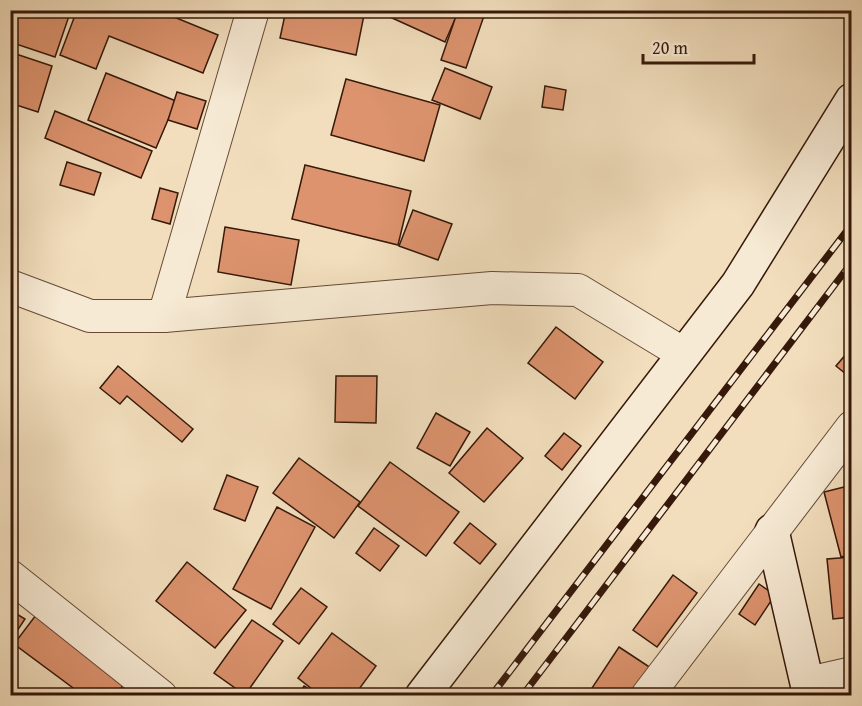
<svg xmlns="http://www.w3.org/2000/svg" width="862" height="706" font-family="'Gentium Book Plus',serif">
<rect width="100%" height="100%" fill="#f2debd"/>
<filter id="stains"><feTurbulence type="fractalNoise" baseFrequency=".00333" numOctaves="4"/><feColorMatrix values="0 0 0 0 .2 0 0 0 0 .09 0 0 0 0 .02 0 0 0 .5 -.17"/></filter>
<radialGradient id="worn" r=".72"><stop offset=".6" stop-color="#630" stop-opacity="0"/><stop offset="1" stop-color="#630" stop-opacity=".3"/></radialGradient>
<g fill="#dc936e" stroke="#36190a" stroke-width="1.5">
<path d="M 10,10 L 71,10 L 55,57 L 10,42 Z"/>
<path d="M 77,10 L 157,10 L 218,35 L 203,73 L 109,36 L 96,69 L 60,55 Z"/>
<path d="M 286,10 L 365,10 L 356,55 L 280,38 Z"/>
<path d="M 393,10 L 459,10 L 445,42 L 390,17 Z"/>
<path d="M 458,10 L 486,10 L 466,68 L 441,60 Z"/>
<path d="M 834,10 L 852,10 L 852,17 Z"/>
<path d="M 10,52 L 52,66 L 38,112 L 10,103 Z"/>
<path d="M 445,68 L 492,87 L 480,119 L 432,100 Z"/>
<path d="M 106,73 L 176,101 L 156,148 L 88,120 Z"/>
<path d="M 346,79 L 440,105 L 424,161 L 331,135 Z"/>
<path d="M 545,86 L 566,90 L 563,110 L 542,107 Z"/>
<path d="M 177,92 L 206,101 L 197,129 L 168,120 Z"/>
<path d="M 55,111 L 152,151 L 141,178 L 45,138 Z"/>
<path d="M 67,162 L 101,173 L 94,195 L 60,185 Z"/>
<path d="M 305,165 L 411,191 L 398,245 L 292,219 Z"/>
<path d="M 160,188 L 178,193 L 170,224 L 152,219 Z"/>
<path d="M 413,210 L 452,224 L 438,260 L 399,246 Z"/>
<path d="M 225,227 L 299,240 L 291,285 L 218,272 Z"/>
<path d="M 556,327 L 603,362 L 575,399 L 528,363 Z"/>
<path d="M 852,347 L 852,379 L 836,366 Z"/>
<path d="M 118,366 L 193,429 L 182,442 L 127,396 L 120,404 L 100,388 Z"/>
<path d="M 336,376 L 377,376 L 376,423 L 335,422 Z"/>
<path d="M 436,413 L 470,432 L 450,466 L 417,448 Z"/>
<path d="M 487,428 L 523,458 L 484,502 L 449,473 Z"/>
<path d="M 564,433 L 581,446 L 562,470 L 545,456 Z"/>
<path d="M 299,458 L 360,502 L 334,538 L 273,493 Z"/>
<path d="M 390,462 L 459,512 L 426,556 L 358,506 Z"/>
<path d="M 227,475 L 258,487 L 245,521 L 214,509 Z"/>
<path d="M 852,485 L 852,554 L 841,557 L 824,492 Z"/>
<path d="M 277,507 L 315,527 L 271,609 L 233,589 Z"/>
<path d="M 470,523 L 496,544 L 480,564 L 454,543 Z"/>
<path d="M 374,528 L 399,546 L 380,571 L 356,553 Z"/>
<path d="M 852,557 L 852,617 L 833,619 L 827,559 Z"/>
<path d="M 187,562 L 246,610 L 215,648 L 156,601 Z"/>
<path d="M 673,575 L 697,593 L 657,647 L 633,630 Z"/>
<path d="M 759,584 L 775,595 L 755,625 L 739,614 Z"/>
<path d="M 301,588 L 327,607 L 299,644 L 273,624 Z"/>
<path d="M 10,610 L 25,619 L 15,634 L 10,631 Z"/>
<path d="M 36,615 L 125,682 L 116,696 L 84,696 L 14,644 Z"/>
<path d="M 252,620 L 283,641 L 245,695 L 214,673 Z"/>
<path d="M 332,633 L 376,666 L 354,696 L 321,696 L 298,678 Z"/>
<path d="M 619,647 L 654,670 L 637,696 L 603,696 L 592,688 Z"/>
<path d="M 304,686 L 320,696 L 298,696 Z"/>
</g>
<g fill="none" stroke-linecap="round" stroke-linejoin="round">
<defs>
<g id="street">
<path d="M 10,286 L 90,316 L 164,316 L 492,288 L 578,290 L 684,354"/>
<path d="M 164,316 L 253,10"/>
<path d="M 10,576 L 161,696"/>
<path d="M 808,683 L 852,673"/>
<path d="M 647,696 L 852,427"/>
</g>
<g id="secondary">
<path d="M 772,531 L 810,696"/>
<path d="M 422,696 L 738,284 L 852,100"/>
</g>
</defs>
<use href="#street" stroke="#654a37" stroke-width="34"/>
<use href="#secondary" stroke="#36190a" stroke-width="36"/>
<use href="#street" stroke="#f7ead4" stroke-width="32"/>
<use href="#secondary" stroke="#f7ead4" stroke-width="33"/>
<defs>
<g id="rail">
<path d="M 491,696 L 852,224"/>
<path d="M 522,696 L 852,262"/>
</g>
</defs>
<use href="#rail" stroke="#36190a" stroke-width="7"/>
<use href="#rail" stroke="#f7ead4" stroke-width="4.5" stroke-dasharray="14" stroke-linecap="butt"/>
</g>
<rect width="862" height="706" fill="none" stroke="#f2debd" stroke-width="36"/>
<rect x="12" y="12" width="838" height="682" fill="none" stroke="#36190a" stroke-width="3"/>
<rect x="18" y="18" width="826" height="670" fill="none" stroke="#36190a" stroke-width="1.5"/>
<path d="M643 54v9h111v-9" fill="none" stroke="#36190a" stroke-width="3"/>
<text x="652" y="54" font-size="18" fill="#36190a" stroke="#f7ead4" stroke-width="4.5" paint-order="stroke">20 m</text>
<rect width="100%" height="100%" filter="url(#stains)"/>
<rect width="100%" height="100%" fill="url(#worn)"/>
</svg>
